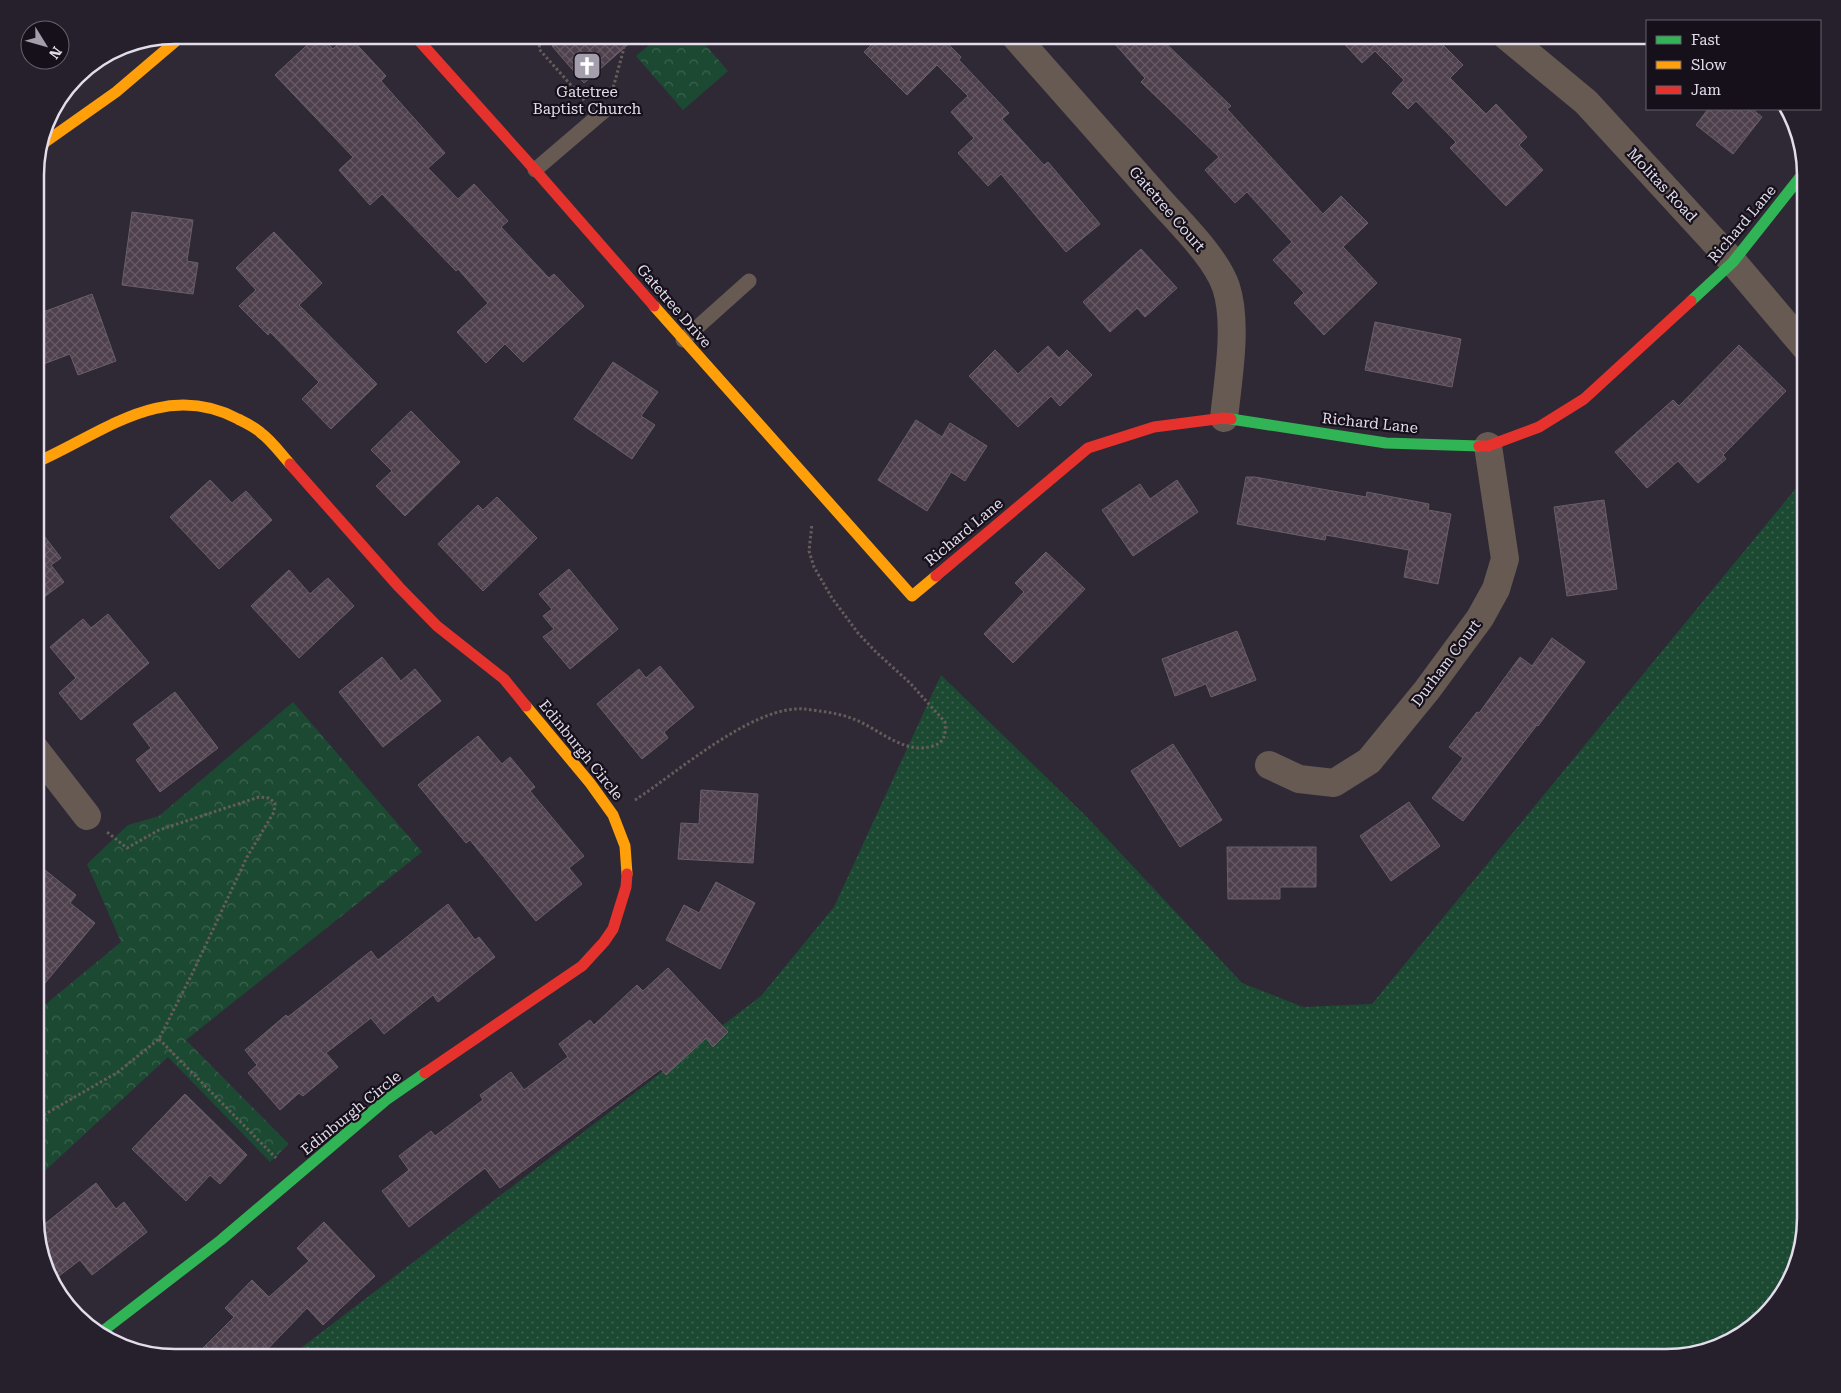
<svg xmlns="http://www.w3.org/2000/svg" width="1841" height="1393" font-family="'Roboto Serif',serif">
<defs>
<pattern id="grass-dots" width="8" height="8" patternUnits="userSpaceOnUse" patternTransform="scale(1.25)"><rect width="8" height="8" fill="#1c4932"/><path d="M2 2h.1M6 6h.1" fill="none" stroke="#3d6350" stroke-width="1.8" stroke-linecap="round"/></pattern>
<pattern id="park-crowns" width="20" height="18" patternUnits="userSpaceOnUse" patternTransform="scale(1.25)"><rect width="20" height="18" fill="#1c4932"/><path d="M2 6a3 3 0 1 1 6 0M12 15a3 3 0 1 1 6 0" fill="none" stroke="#3d6350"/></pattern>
<pattern id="building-cross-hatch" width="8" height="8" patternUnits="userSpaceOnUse" patternTransform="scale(1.25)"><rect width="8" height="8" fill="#4e404c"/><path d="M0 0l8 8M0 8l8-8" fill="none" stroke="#675b66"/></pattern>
</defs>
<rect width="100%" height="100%" fill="#2f2936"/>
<path fill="url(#grass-dots)" d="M 1806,476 L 1806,1219 L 1799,1264 L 1777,1304 L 1728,1344 L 1667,1358 L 288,1358 L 761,996 L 834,907 L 941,675 L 1085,815 L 1242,983 L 1303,1007 L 1372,1004 Z"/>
<g fill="url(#park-crowns)">
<path d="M 661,35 L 697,35 L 728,71 L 683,110 L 636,56 Z"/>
<path d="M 293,702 L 422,852 L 186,1040 L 289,1144 L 270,1162 L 168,1057 L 35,1180 L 35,1013 L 121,942 L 87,864 L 128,825 L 159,816 Z"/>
</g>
<g fill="url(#building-cross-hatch)" stroke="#685f68">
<path d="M 318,35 L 320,35 L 333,49 L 348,35 L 386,76 L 381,81 L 445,153 L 428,168 L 458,199 L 474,184 L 508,221 L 501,227 L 549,278 L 554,274 L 584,306 L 523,362 L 505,344 L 486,363 L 457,332 L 488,303 L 458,269 L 456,271 L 382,194 L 370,205 L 339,170 L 353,157 L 275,75 Z"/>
<path d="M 564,35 L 639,35 L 584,83 L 552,46 Z"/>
<path d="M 881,35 L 939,35 L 961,57 L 959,60 L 1009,113 L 1002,119 L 1044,165 L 1048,162 L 1100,224 L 1066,252 L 1001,174 L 988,186 L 958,153 L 974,138 L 951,112 L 968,96 L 937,65 L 907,95 L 864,52 Z"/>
<path d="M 1107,35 L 1157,35 L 1231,106 L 1227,109 L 1323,214 L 1341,196 L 1368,223 L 1343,247 L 1377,283 L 1324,335 L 1294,303 L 1304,293 L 1273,260 L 1292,242 L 1247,192 L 1235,203 L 1205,170 L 1219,157 L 1141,82 L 1145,78 Z"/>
<path d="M 1336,35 L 1433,35 L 1463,65 L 1450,78 L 1486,114 L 1496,104 L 1527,137 L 1519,145 L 1543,170 L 1506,206 L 1450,148 L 1456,142 L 1416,101 L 1408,109 L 1392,93 L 1404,80 L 1375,51 L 1362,63 Z"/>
<path d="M 1708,109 L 1752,109 L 1762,117 L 1733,154 L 1696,125 Z"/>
<path d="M 132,212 L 193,220 L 187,261 L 198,263 L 193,294 L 122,285 Z"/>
<path d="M 274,232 L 322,283 L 299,305 L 377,384 L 331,429 L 302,399 L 319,382 L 270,332 L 268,335 L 239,306 L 256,290 L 236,268 Z"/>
<path d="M 1141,249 L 1177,288 L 1145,317 L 1137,308 L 1110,332 L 1083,302 Z"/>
<path d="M 92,294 L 116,361 L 78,375 L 70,354 L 41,365 L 35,349 L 35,315 Z"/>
<path d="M 1375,322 L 1461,339 L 1452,387 L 1365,370 Z"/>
<path d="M 1739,345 L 1786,391 L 1723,455 L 1726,459 L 1698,483 L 1678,461 L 1647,488 L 1615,452 L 1673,400 L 1679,406 Z"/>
<path d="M 1048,346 L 1059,358 L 1067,350 L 1092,375 L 1060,406 L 1051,396 L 1018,427 L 969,376 L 995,350 L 1018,374 Z"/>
<path d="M 613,362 L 658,392 L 641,416 L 655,425 L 632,459 L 574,419 Z"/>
<path d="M 411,411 L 460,462 L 405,516 L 376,486 L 392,471 L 371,450 Z"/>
<path d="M 916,420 L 942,437 L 950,423 L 987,446 L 965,481 L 951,472 L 927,511 L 878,480 Z"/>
<path d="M 1246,477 L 1255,477 L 1366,497 L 1367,492 L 1429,504 L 1428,510 L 1451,514 L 1438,584 L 1404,577 L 1409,550 L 1326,535 L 1325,540 L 1237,524 Z"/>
<path d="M 210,480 L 232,503 L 246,491 L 272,520 L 219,569 L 170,517 Z"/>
<path d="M 1177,480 L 1198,512 L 1133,556 L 1102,510 L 1140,484 L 1150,499 Z"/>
<path d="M 497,497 L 537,538 L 483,591 L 438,544 L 478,505 L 483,510 Z"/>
<path d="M 1604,500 L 1617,589 L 1567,596 L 1554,507 Z"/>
<path d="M 35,524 L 61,558 L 51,565 L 64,582 L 35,604 Z"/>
<path d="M 1046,552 L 1085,589 L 1013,663 L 984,634 L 1024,592 L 1015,583 Z"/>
<path d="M 569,569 L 618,629 L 570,669 L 543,637 L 554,629 L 543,616 L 552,609 L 539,594 Z"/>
<path d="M 289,570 L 310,594 L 328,578 L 354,606 L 299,658 L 251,606 Z"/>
<path d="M 108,614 L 149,663 L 81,720 L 59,693 L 76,678 L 50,647 L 83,619 L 91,628 Z"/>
<path d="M 1237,631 L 1256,680 L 1211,697 L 1206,684 L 1175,696 L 1162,659 Z"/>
<path d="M 1552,638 L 1585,662 L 1538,726 L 1537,725 L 1463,821 L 1432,798 L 1463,758 L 1449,747 L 1477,712 L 1479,713 L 1520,657 L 1532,666 Z"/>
<path d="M 382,657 L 401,681 L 415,669 L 441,701 L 383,747 L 339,692 Z"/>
<path d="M 660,666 L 694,707 L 664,732 L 668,738 L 642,759 L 597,704 L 639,669 L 646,678 Z"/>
<path d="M 175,692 L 218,748 L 160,792 L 136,760 L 151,748 L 133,724 Z"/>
<path d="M 478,736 L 502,764 L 510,757 L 535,787 L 530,791 L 584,856 L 569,868 L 582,884 L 536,921 L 470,840 L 466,843 L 418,785 Z"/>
<path d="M 1173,744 L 1222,820 L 1180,847 L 1131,771 Z"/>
<path d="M 701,790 L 758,794 L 753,863 L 678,859 L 681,823 L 699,824 Z"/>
<path d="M 1409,802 L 1440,846 L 1391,881 L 1360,836 Z"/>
<path d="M 1227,847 L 1316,847 L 1316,887 L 1280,887 L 1280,899 L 1228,899 Z"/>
<path d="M 35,862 L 76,895 L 70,903 L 95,923 L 35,995 Z"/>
<path d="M 716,882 L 755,903 L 720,969 L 666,940 L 684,905 L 699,913 Z"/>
<path d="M 448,904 L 475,940 L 479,937 L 495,957 L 438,1002 L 433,995 L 384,1034 L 371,1018 L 326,1053 L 338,1067 L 303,1096 L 299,1093 L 280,1110 L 248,1073 L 257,1065 L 245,1050 L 286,1015 L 288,1017 L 371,951 L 378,960 Z"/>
<path d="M 668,968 L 728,1032 L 713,1047 L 706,1038 L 666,1075 L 661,1069 L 500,1188 L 485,1168 L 409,1227 L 382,1191 L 409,1170 L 399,1156 L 431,1131 L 435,1136 L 483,1100 L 480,1095 L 511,1072 L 524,1090 L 568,1057 L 559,1044 L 590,1020 L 594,1025 L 637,985 L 643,991 Z"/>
<path d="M 185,1094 L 247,1155 L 220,1184 L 210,1175 L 186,1201 L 132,1149 Z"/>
<path d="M 96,1183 L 116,1209 L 124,1202 L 147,1232 L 92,1275 L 80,1260 L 51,1282 L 36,1231 Z"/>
<path d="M 324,1222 L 375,1276 L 323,1325 L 307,1308 L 259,1358 L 193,1358 L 234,1317 L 225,1308 L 252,1280 L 269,1297 L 309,1261 L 297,1248 Z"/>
</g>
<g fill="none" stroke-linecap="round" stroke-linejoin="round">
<g stroke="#655d5b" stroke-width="3" stroke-dasharray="2.5 2.5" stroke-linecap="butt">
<path d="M 541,35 L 539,49 L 585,101"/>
<path d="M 612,92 L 624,48"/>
<path d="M 635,800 C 677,773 753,705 804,709 C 820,711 840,713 856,720 C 880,730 905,755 933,746 C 945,743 946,733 945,722 L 910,683 L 876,652 L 858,633 L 832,598 L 814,567 L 809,551 L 812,524"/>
<path d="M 159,1039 L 276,1158"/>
<path d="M 35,1120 L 118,1072 L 159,1039 L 193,972 L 247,857 L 274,812 L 275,803 L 269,798 L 259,797 L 159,830 L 127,848 L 107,832"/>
</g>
<g stroke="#665a53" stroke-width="15">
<path d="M 535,170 L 604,111"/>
<path d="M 683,340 L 749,281"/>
</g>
<g stroke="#665a53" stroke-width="28">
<path d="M 1014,35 C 1062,89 1109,143 1157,197 C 1178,221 1216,257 1226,287 C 1238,323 1228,380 1224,418"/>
<path d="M 1505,35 L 1586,102 L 1733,262 L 1806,348"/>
<path d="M 35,749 L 87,816"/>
<path d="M 1269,765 L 1299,779 L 1334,783 L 1369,761 L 1427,690 L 1480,618 L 1496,589 L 1505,559 L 1488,446"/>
</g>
<g stroke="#30b455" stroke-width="11">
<path d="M 1691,301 L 1733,262 L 1805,171"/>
<path d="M 1231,419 L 1386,443 L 1479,446"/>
<path d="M 99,1334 L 221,1240 L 386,1100 L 425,1073"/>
</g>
<g stroke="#ff9f0a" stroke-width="11">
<path d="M 41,145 L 116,92 L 183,35"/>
<path d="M 654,306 L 912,596 L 936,576"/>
<path d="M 35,463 C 102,434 163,379 238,419 C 246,423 255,427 261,433 C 272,441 281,454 290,464"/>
<path d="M 526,706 L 590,783 L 613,815 L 625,846 L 627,874"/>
</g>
<g stroke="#e5322d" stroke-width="11">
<path d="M 414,35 L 535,170 L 654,306"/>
<path d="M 1479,446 L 1488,446 L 1539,427 L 1584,399 L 1691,301"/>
<path d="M 290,464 L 399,587 L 437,626 L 504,679 L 526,706"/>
<path d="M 936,576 L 1088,448 L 1154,427 L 1224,418 L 1231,419"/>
<path d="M 425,1073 L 582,966 L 604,942 L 613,929 L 626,887 L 627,874"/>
</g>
</g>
<defs>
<symbol id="church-square" viewBox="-11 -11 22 22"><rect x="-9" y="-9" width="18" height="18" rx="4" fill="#a39dac" stroke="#15101a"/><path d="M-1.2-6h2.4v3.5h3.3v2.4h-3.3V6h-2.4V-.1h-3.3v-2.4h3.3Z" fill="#fff"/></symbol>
</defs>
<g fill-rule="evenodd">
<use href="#church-square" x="571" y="50" width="32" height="32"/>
</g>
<g text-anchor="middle" stroke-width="4.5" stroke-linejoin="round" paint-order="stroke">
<g font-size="15" fill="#e2dceb" stroke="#15101a">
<text x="587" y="97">Gatetree<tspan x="587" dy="17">Baptist Church</tspan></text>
</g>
<g font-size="15" fill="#e2dceb" stroke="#15101a">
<text transform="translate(1662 185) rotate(47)" y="5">Molitas Road</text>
<text transform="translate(1167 209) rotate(49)" y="5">Gatetree Court</text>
<text transform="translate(1742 224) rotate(-50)" y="5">Richard Lane</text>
<text transform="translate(674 306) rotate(49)" y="5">Gatetree Drive</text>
<text transform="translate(1370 423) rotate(6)" y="5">Richard Lane</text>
<text transform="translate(964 532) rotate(-40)" y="5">Richard Lane</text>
<text transform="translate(1446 663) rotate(-53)" y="5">Durham Court</text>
<text transform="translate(581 750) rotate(51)" y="5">Edinburgh Circle</text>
<text transform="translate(351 1113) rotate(-39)" y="5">Edinburgh Circle</text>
</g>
</g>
<path d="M0 0H1841V1393H0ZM175 44H1666A131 131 0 0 1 1797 175V1218A131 131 0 0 1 1666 1349H175A131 131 0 0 1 44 1218V175A131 131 0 0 1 175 44Z" fill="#25202b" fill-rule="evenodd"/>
<path fill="none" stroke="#e2dceb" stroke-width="2.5" d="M175 44H1666A131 131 0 0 1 1797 175V1218A131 131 0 0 1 1666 1349H175A131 131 0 0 1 44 1218V175A131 131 0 0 1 175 44Z"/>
<rect x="1646" y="20" width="175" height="90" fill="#15101a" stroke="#67626e"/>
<rect x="1656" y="36" width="25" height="8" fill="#30b455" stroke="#67626e"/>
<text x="1691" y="45" font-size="15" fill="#e2dceb">Fast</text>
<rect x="1656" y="61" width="25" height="8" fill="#ff9f0a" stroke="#67626e"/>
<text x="1691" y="70" font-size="15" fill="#e2dceb">Slow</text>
<rect x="1656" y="86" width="25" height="8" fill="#e5322d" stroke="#67626e"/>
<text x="1691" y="95" font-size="15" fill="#e2dceb">Jam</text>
<g transform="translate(45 45) rotate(127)"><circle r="24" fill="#15101a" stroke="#67626e"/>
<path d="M0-4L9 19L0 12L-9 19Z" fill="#a39dac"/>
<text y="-8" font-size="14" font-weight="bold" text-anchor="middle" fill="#e2dceb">N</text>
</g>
</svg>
